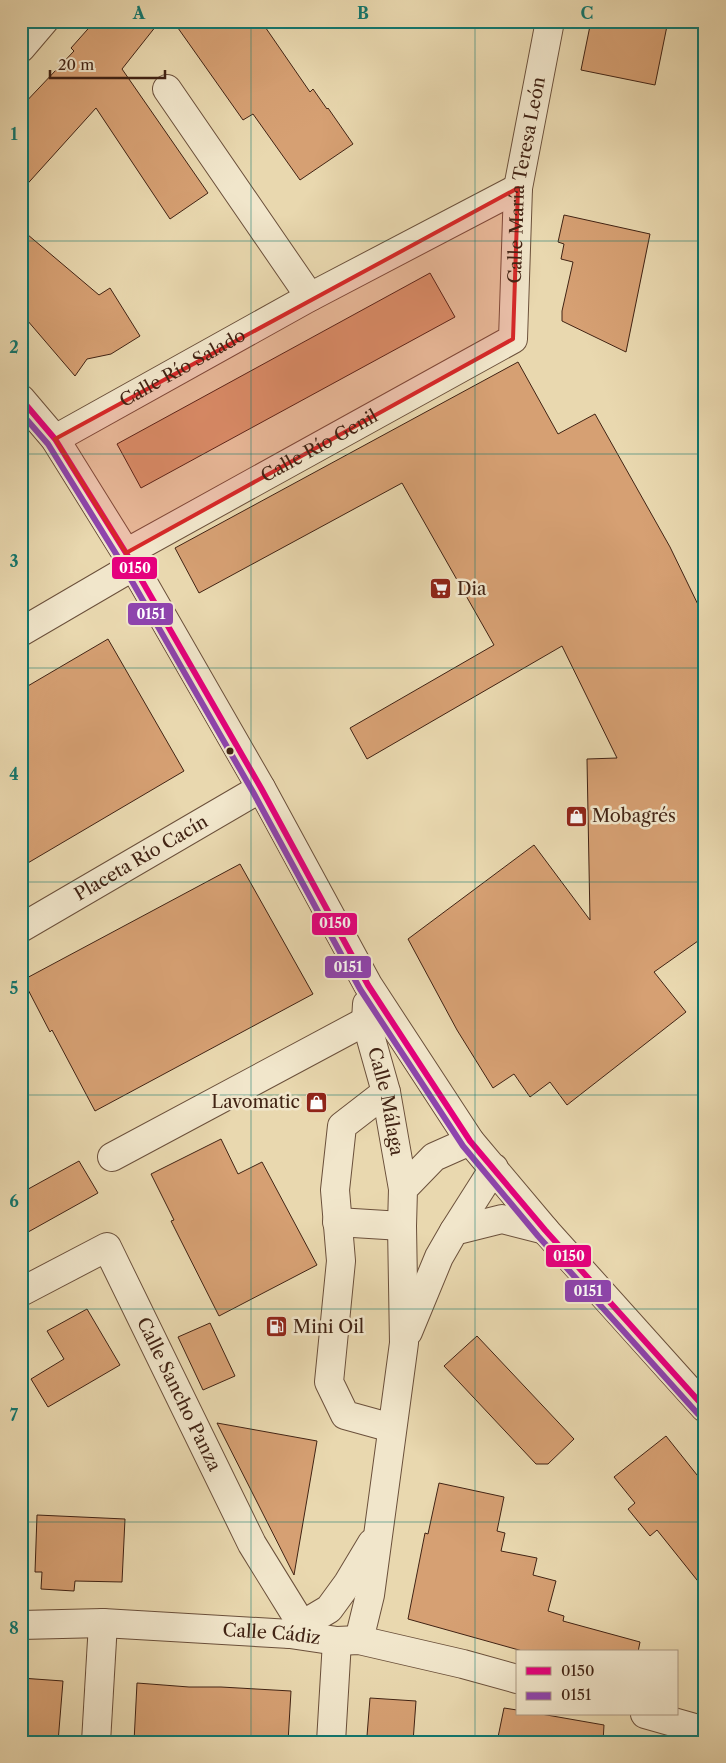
<svg xmlns="http://www.w3.org/2000/svg" width="726" height="1763" font-family="'Libre Caslon Text',serif">
<rect width="100%" height="100%" fill="#e9d8af"/>
<filter id="stains"><feTurbulence type="fractalNoise" baseFrequency=".004" numOctaves="4"/><feColorMatrix values="0 0 0 0 .2 0 0 0 0 .09 0 0 0 0 .02 0 0 0 .5 -.17"/></filter>
<radialGradient id="worn" r=".72"><stop offset=".6" stop-color="#630" stop-opacity="0"/><stop offset="1" stop-color="#630" stop-opacity=".3"/></radialGradient>
<g fill="#d6a073" stroke="#412314">
<path d="M 95,21 L 160,21 L 122,69 L 208,193 L 170,219 L 96,108 L 21,191 L 21,107 L 74,51 L 71,48 Z"/>
<path d="M 173,21 L 261,21 L 310,92 L 313,89 L 327,109 L 328,108 L 353,144 L 300,180 L 253,114 L 243,120 Z"/>
<path d="M 591,21 L 668,21 L 655,85 L 581,70 Z"/>
<path d="M 564,215 L 650,234 L 626,352 L 562,321 L 562,311 L 573,262 L 561,259 L 564,244 L 558,242 Z"/>
<path d="M 21,229 L 99,295 L 110,288 L 140,336 L 111,354 L 87,359 L 75,376 L 21,313 Z"/>
<path d="M 430,273 L 455,317 L 141,488 L 117,444 Z"/>
<path d="M 518,362 L 558,434 L 595,414 L 670,547 L 705,619 L 705,936 L 654,972 L 686,1012 L 567,1105 L 550,1082 L 530,1097 L 514,1074 L 493,1088 L 457,1030 L 408,939 L 534,845 L 590,920 L 587,759 L 617,758 L 562,646 L 367,759 L 350,728 L 494,645 L 402,483 L 199,593 L 175,548 Z"/>
<path d="M 108,639 L 184,771 L 21,867 L 21,690 Z"/>
<path d="M 240,864 L 313,994 L 95,1111 L 52,1030 L 50,1032 L 23,980 Z"/>
<path d="M 221,1139 L 238,1174 L 262,1162 L 317,1265 L 219,1316 L 171,1221 L 174,1220 L 151,1174 Z"/>
<path d="M 79,1161 L 98,1193 L 21,1236 L 21,1193 Z"/>
<path d="M 87,1309 L 120,1365 L 48,1407 L 31,1379 L 64,1359 L 47,1331 Z"/>
<path d="M 210,1323 L 235,1376 L 203,1390 L 178,1337 Z"/>
<path d="M 477,1336 L 574,1439 L 548,1464 L 536,1464 L 444,1366 Z"/>
<path d="M 217,1423 L 317,1441 L 294,1575 Z"/>
<path d="M 666,1436 L 705,1485 L 705,1590 L 657,1530 L 650,1536 L 628,1509 L 635,1503 L 614,1477 Z"/>
<path d="M 439,1483 L 504,1497 L 497,1531 L 505,1533 L 501,1551 L 537,1558 L 533,1575 L 556,1581 L 548,1611 L 564,1616 L 563,1621 L 640,1642 L 638,1652 L 526,1652 L 408,1619 L 425,1533 L 428,1534 Z"/>
<path d="M 37,1515 L 125,1519 L 122,1582 L 75,1581 L 74,1591 L 41,1589 L 42,1572 L 35,1572 Z"/>
<path d="M 21,1678 L 63,1681 L 58,1742 L 21,1742 Z"/>
<path d="M 137,1683 L 189,1687 L 221,1687 L 291,1691 L 288,1742 L 134,1742 Z"/>
<path d="M 370,1698 L 416,1701 L 413,1742 L 372,1742 L 372,1736 L 367,1736 Z"/>
<path d="M 504,1708 L 517,1710 L 517,1714 L 541,1714 L 604,1725 L 603,1742 L 497,1742 Z"/>
</g>
<g fill="none" stroke-linecap="round" stroke-linejoin="round">
<defs>
<g id="minor">
<path d="M 21,48 L 44,21"/>
<path d="M 167,89 L 310,297"/>
<path d="M 21,399 L 55,439 L 126,553 L 261,788 L 368,985 L 470,1141 L 545,1230 L 705,1408"/>
<path id="s1" d="M 55,439 L 310,297 L 518,188"/>
<path id="s2" d="M 126,553 L 513,339 L 518,188 L 550,21"/>
<path d="M 21,632 L 134,566"/>
<path id="s3" d="M 21,928 L 261,788"/>
<path id="s4" d="M 367,1004 L 366,1021 L 386,1092 L 403,1189"/>
<path d="M 386,1092 L 342,1126 L 335,1190 L 341,1261 L 329,1382 L 345,1415 L 392,1428"/>
<path d="M 112,1157 L 366,1021"/>
<path d="M 337,1222 L 402,1226"/>
<path d="M 454,1231 L 494,1168"/>
<path id="s5" d="M 21,1292 L 107,1247 L 252,1544 L 302,1625"/>
<path d="M 408,1332 L 439,1257 L 454,1231 L 502,1219 L 545,1230"/>
<path id="s6" d="M 21,1625 L 103,1623 L 290,1634 L 337,1641 L 359,1640 L 463,1664 L 517,1679"/>
<path d="M 290,1634 L 302,1625 L 329,1609 L 348,1583 L 372,1543"/>
<path d="M 359,1640 L 370,1595 L 404,1343 L 402,1226 L 403,1189 L 434,1157 L 470,1141"/>
<path d="M 645,1714 L 705,1731"/>
<path d="M 96,1742 L 103,1623"/>
<path d="M 331,1742 L 337,1641"/>
</g>
</defs>
<use href="#minor" stroke="#6b503b" stroke-width="30"/>
<use href="#minor" stroke="#f1e6cb" stroke-width="28"/>
<defs>
<path id="bus-1" d="M 21,399 L 55,439 L 126,553 L 261,788 L 368,985 L 470,1141 L 545,1230 L 705,1408"/>
<path id="bus-2" d="M 21,413 L 48,444 L 118,557 L 253,792 L 360,989 L 463,1146 L 538,1236 L 698,1414"/>
</defs>
<use href="#bus-1" stroke="#f1e6cb" stroke-width="10"/>
<use href="#bus-2" stroke="#f1e6cb" stroke-width="10"/>
<use href="#bus-1" stroke="#e5007d" stroke-width="6"/>
<use href="#bus-2" stroke="#8e44ad" stroke-width="6"/>
</g>
<path fill="#d62828" fill-opacity="0.2" stroke="#d62828" stroke-width="4" stroke-linejoin="round" d="M 518,188 L 513,339 L 126,553 L 55,439 Z"/>
<path fill="none" stroke="#0f766e" stroke-width="1" stroke-opacity="0.55" d="M 251,21 L 251,1742M 475,21 L 475,1742M 21,241 L 705,241M 21,454 L 705,454M 21,668 L 705,668M 21,882 L 705,882M 21,1095 L 705,1095M 21,1309 L 705,1309M 21,1522 L 705,1522"/>
<defs>
<symbol id="supermarket-square" viewBox="-11 -11 22 22"><rect x="-9" y="-9" width="18" height="18" rx="4" fill="#8f2418" stroke="#f1e6cb"/><path d="M-6-5.5h2.5l.6 2H6L4.5 2H-2.5L-4.4-4H-6ZM-1.5 3.2a1.3 1.3 0 1 0 .1 0ZM3 3.2a1.3 1.3 0 1 0 .1 0Z" fill="#fff"/></symbol>
<symbol id="shop-square" viewBox="-11 -11 22 22"><rect x="-9" y="-9" width="18" height="18" rx="4" fill="#8f2418" stroke="#f1e6cb"/><path d="M-5-2.5h2.3a2.7 3.5 0 0 1 5.4 0H5L5.5 6h-11ZM-1.5-2.5h3a1.5 2.3 0 0 0-3 0Z" fill="#fff"/></symbol>
<symbol id="fuel-square" viewBox="-11 -11 22 22"><rect x="-9" y="-9" width="18" height="18" rx="4" fill="#8f2418" stroke="#f1e6cb"/><path d="M-5.5-6h7V0h2V4h1.3V-2.5L3-4.5l.8-.8L6-3V5H2.5V1h-1V6h-7ZM-4.2-4.7v3.2H.2V-4.7Z" fill="#fff"/></symbol>
</defs>
<g fill-rule="evenodd">
<use href="#supermarket-square" x="428" y="576" width="25" height="25"/>
<use href="#shop-square" x="564" y="804" width="25" height="25"/>
<use href="#shop-square" x="304" y="1090" width="25" height="25"/>
<use href="#fuel-square" x="264" y="1314" width="25" height="25"/>
</g>
<circle fill="#412314" stroke="#f1e6cb" stroke-width="2" cx="230" cy="751" r="4.5"/>
<g text-anchor="middle" stroke-width="5" stroke-linejoin="round" paint-order="stroke">
<g font-size="18" fill="#412314" stroke="#f1e6cb">
<text dy="6" stroke="none"><textPath href="#s2" startOffset="602">Calle María Teresa León</textPath></text>
<text dy="6" stroke="none"><textPath href="#s1" startOffset="146">Calle Río Salado</textPath></text>
<text dy="6" stroke="none"><textPath href="#s2" startOffset="221">Calle Río Genil</textPath></text>
<text dy="6" stroke="none"><textPath href="#s3" startOffset="139">Placeta Río Cacín</textPath></text>
<text dy="6" stroke="none"><textPath href="#s4" startOffset="100">Calle Málaga</textPath></text>
<text dy="6" stroke="none"><textPath href="#s5" startOffset="261">Calle Sancho Panza</textPath></text>
<text dy="6" stroke="none"><textPath href="#s6" startOffset="251">Calle Cádiz</textPath></text>
</g>
<g font-size="18" fill="#412314" stroke="#f1e6cb" text-anchor="start">
<text x="457" y="595">Dia</text>
<text x="592" y="822">Mobagrés</text>
<text x="300" y="1108" text-anchor="end">Lavomatic</text>
<text x="293" y="1333">Mini Oil</text>
</g>
</g>
<g stroke="#f1e6cb" stroke-width="2">
<rect x="111" y="556" width="47" height="24" rx="5" fill="#e5007d"/>
<rect x="127" y="602" width="47" height="24" rx="5" fill="#8e44ad"/>
<rect x="311" y="912" width="47" height="24" rx="5" fill="#e5007d"/>
<rect x="324" y="955" width="48" height="24" rx="5" fill="#8e44ad"/>
<rect x="545" y="1244" width="47" height="24" rx="5" fill="#e5007d"/>
<rect x="564" y="1279" width="48" height="24" rx="5" fill="#8e44ad"/>
</g>
<g font-size="14" text-anchor="middle" font-weight="bold" fill="#fff">
<text x="135" y="573">0150</text>
<text x="151" y="619">0151</text>
<text x="335" y="928">0150</text>
<text x="348" y="972">0151</text>
<text x="569" y="1261">0150</text>
<text x="588" y="1296">0151</text>
</g>
<rect width="726" height="1763" fill="none" stroke="#e9d8af" stroke-width="55"/>
<rect x="516" y="1650" width="162" height="65" fill="#f1e6cb" stroke="#ab9882"/>
<rect x="526" y="1667" width="25" height="8" fill="#e5007d" stroke="#ab9882"/>
<text x="561" y="1676" font-size="15" fill="#412314">0150</text>
<rect x="526" y="1692" width="25" height="8" fill="#8e44ad" stroke="#ab9882"/>
<text x="561" y="1700" font-size="15" fill="#412314">0151</text>
<path d="M50 70v8h115v-8" fill="none" stroke="#412314" stroke-width="2.5"/>
<text x="58" y="70" font-size="15" fill="#412314" stroke="#f1e6cb" stroke-width="4" paint-order="stroke">20 m</text>
<rect x="28" y="28" width="670" height="1708" fill="none" stroke="#0f766e" stroke-width="2"/>
<g font-size="16" text-anchor="middle" font-weight="bold" fill="#0f766e">
<text x="139" y="19">A</text>
<text x="363" y="19">B</text>
<text x="587" y="19">C</text>
<text x="14" y="140">1</text>
<text x="14" y="353">2</text>
<text x="14" y="567">3</text>
<text x="14" y="780">4</text>
<text x="14" y="994">5</text>
<text x="14" y="1207">6</text>
<text x="14" y="1421">7</text>
<text x="14" y="1634">8</text>
</g>
<rect width="100%" height="100%" filter="url(#stains)"/>
<rect width="100%" height="100%" fill="url(#worn)"/>
</svg>
